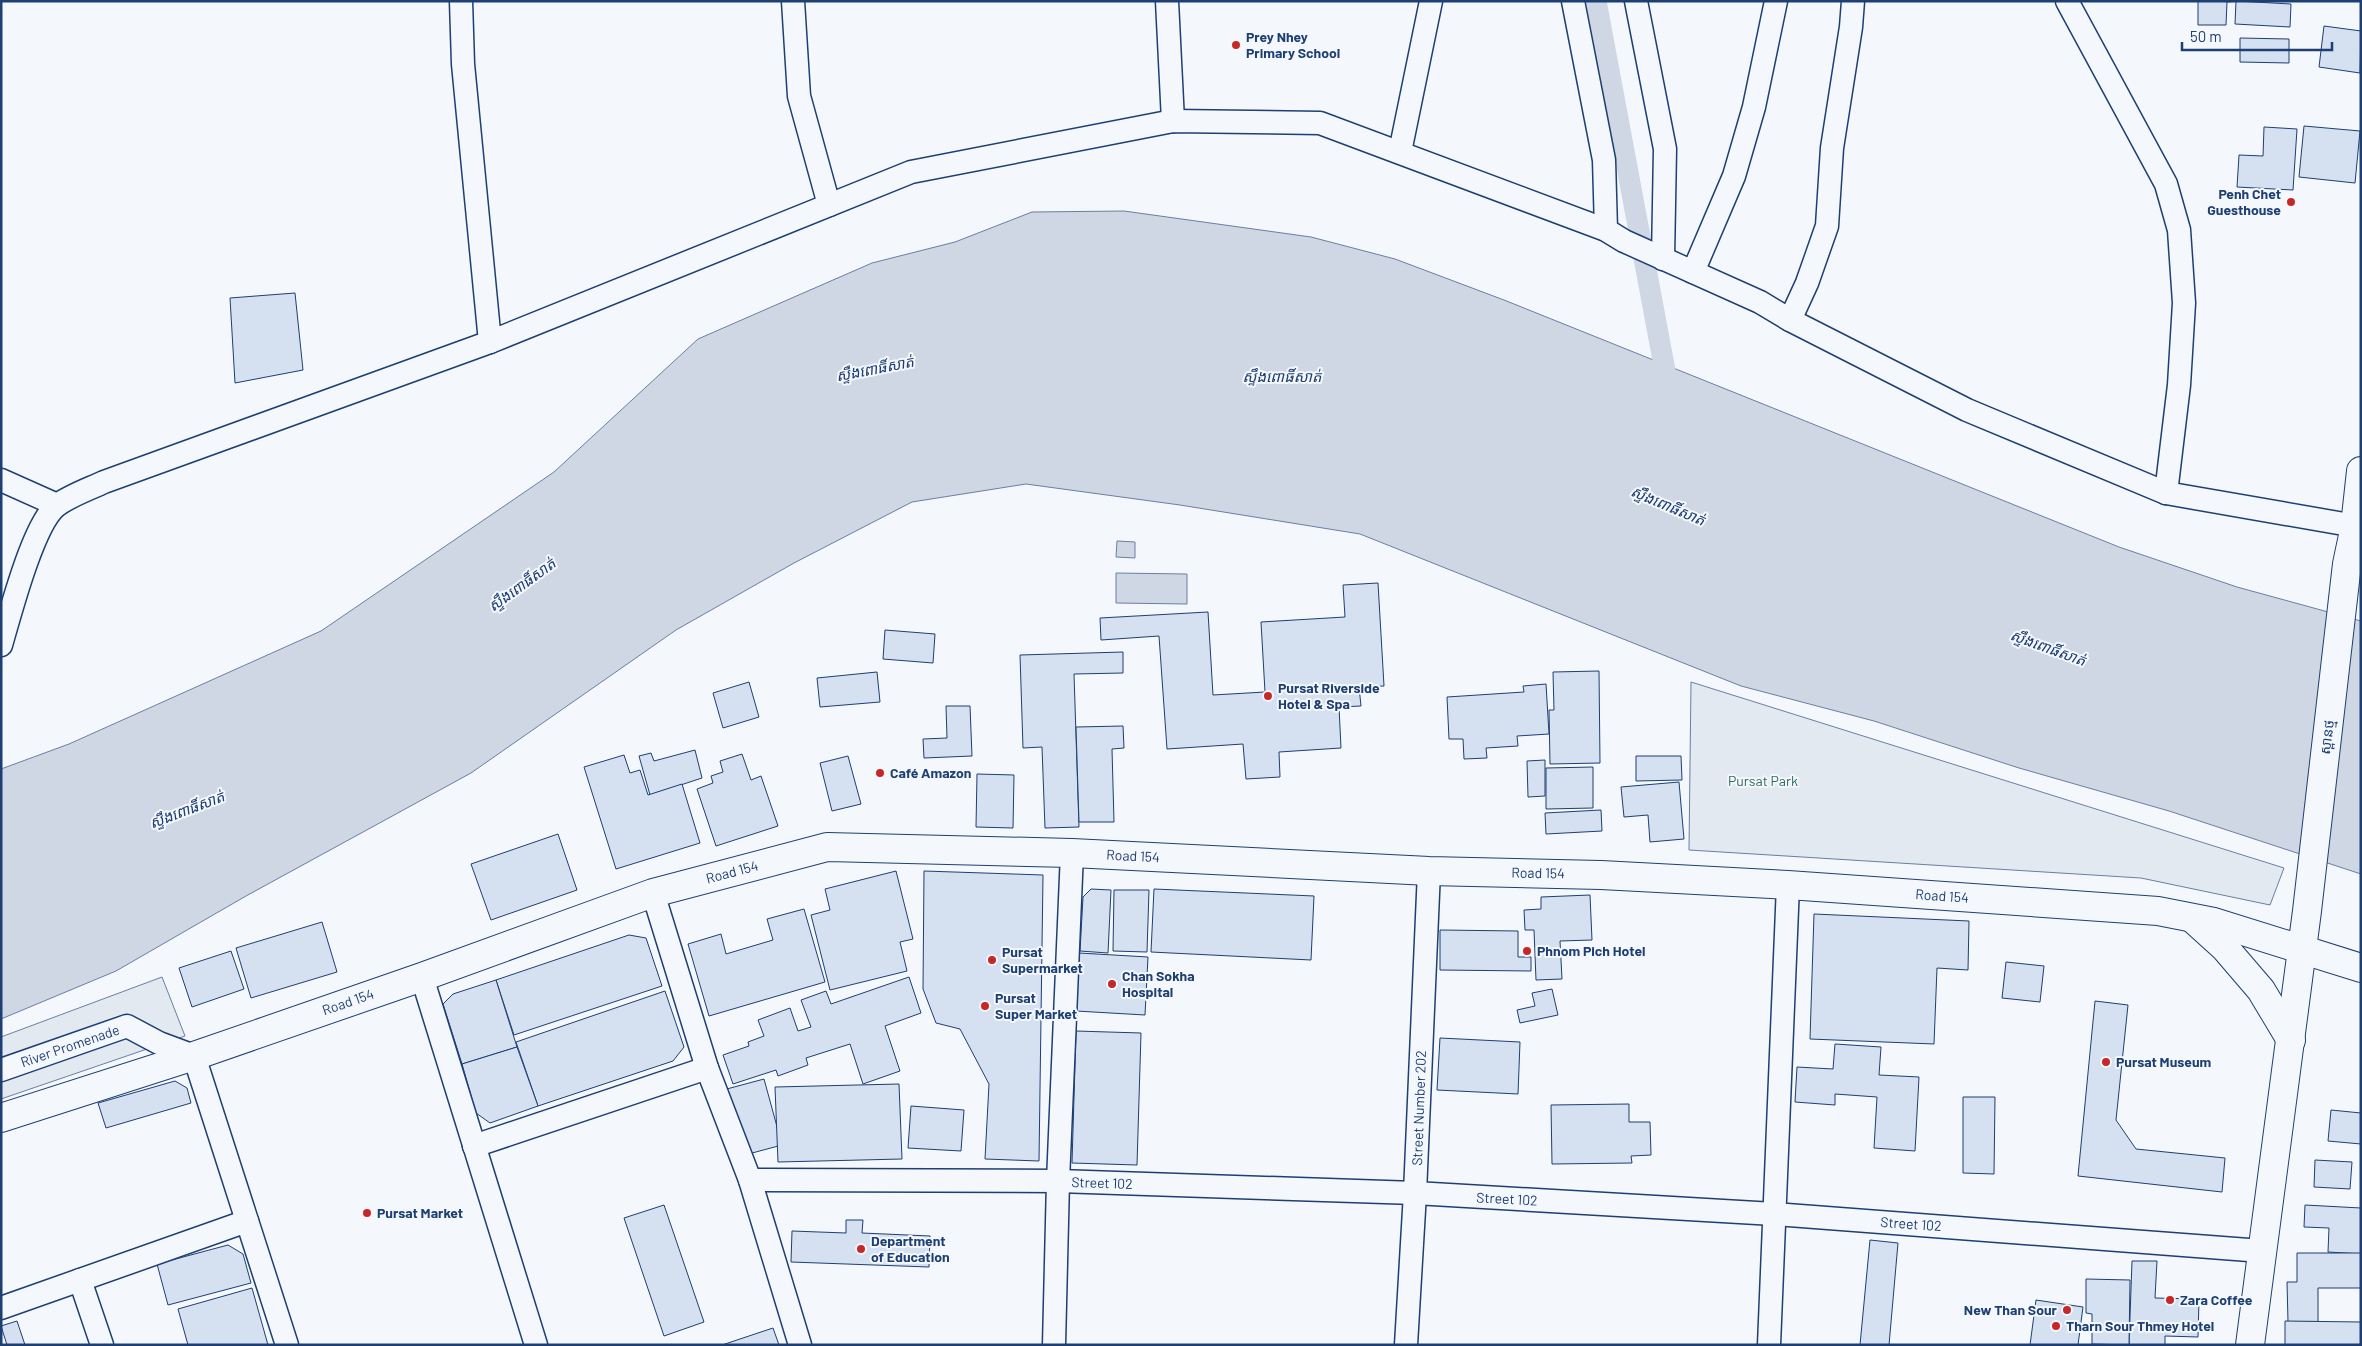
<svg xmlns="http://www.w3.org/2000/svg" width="2362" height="1346" font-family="Barlow,'Noto Sans Khmer',sans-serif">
<rect width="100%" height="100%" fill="#f4f7fb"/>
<g fill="#e3e9f0" stroke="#687fa3">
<path d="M 1691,682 L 2284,868 L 2270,905 L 2141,878 L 1689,850 Z"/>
<path d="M 162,977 L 185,1036 L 1,1099 L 1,1037 Z"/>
</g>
<g fill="#cfd7e4" stroke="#687fa3">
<path d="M 1124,211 L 1311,237 L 1395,259 L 1504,300 L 2119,547 L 2237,587 L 2361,621 L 2361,874 L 2169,811 L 2019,768 L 1874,721 L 1741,686 L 1360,534 L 1180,505 L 1026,484 L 912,502 L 794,563 L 676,630 L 471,773 L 246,896 L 116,971 L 1,1019 L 1,769 L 69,744 L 321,631 L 554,472 L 698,339 L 872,263 L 955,242 L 1032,212 Z"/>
<path d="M 1117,541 L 1135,542 L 1135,558 L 1116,557 Z"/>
<path d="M 1116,573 L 1187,574 L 1187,604 L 1116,603 Z"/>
</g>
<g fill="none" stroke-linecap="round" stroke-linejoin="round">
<path stroke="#cfd7e4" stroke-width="21" d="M 1596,1 L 1669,392"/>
</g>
<g fill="#d5e0f0" stroke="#1d3f73">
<path d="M 2198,1 L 2242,1 L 2227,2 L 2226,25 L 2198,25 Z"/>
<path d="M 2236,1 L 2291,4 L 2290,27 L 2235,24 Z"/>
<path d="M 2324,26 L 2361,31 L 2360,73 L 2319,67 Z"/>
<path d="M 2240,38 L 2289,39 L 2289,63 L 2240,62 Z"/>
<path d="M 2304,126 L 2360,131 L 2355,183 L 2299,177 Z"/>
<path d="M 2264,127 L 2297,129 L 2293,190 L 2237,187 L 2239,155 L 2263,156 Z"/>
<path d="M 295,293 L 303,370 L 235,383 L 230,298 Z"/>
<path d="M 1378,583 L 1384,686 L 1359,687 L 1361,706 L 1339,707 L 1341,748 L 1279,752 L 1280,777 L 1246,779 L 1243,744 L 1167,749 L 1159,636 L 1101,640 L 1100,618 L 1208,612 L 1213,695 L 1265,692 L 1261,622 L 1345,617 L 1343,585 Z"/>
<path d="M 885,630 L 935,634 L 933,663 L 883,659 Z"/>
<path d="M 1123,652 L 1123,673 L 1074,674 L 1079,827 L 1045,828 L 1042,747 L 1023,748 L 1020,655 Z"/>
<path d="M 1599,671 L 1600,763 L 1550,764 L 1549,710 L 1554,710 L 1553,672 Z"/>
<path d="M 877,672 L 880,702 L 820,707 L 817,678 Z"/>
<path d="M 749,682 L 759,717 L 723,728 L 713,693 Z"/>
<path d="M 1546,684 L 1549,734 L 1517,736 L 1518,746 L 1486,748 L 1487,758 L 1464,759 L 1463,739 L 1449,739 L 1447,697 L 1524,692 L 1523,686 Z"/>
<path d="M 946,706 L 970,706 L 972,756 L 924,758 L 923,739 L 947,738 Z"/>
<path d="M 1123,726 L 1124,748 L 1112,749 L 1114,822 L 1079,822 L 1076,727 Z"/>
<path d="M 695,750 L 702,778 L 650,795 L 639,756 L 651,753 L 654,761 Z"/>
<path d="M 742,754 L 751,780 L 761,776 L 778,826 L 716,846 L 697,789 L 713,783 L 711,776 L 723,772 L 720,761 Z"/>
<path d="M 624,755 L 630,773 L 640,770 L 648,795 L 682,784 L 700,843 L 616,869 L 584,767 Z"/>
<path d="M 848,756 L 861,804 L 832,811 L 820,763 Z"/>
<path d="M 1636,756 L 1681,756 L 1682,780 L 1636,781 Z"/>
<path d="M 1545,760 L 1545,796 L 1528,797 L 1527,761 Z"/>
<path d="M 1593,767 L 1593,808 L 1546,809 L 1546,768 Z"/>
<path d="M 977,774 L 1014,775 L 1013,828 L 976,827 Z"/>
<path d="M 1679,782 L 1684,839 L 1650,842 L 1648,815 L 1624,817 L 1621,787 Z"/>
<path d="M 1601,810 L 1602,831 L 1546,834 L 1545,813 Z"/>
<path d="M 558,834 L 577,890 L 491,920 L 471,864 Z"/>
<path d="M 896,871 L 913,939 L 900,942 L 907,971 L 830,990 L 811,915 L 830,910 L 825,889 Z"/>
<path d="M 924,871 L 1043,875 L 1039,1161 L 985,1159 L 989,1084 L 960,1029 L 936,1023 L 923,989 Z"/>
<path d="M 1091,889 L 1111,890 L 1108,953 L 1080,951 L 1083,897 Z"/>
<path d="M 1154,889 L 1314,896 L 1311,960 L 1151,952 Z"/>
<path d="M 1114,890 L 1149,890 L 1147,952 L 1113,951 Z"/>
<path d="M 1590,895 L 1592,940 L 1560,941 L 1562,979 L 1536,980 L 1534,930 L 1525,930 L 1524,910 L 1541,909 L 1541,897 Z"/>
<path d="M 804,909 L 825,982 L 709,1016 L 688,944 L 721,934 L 726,954 L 773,940 L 767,919 Z"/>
<path d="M 1814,914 L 1969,921 L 1968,970 L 1937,968 L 1934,1044 L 1810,1039 Z"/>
<path d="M 322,922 L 337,972 L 251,998 L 236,948 Z"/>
<path d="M 1440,930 L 1518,931 L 1518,957 L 1531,957 L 1531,971 L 1440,970 Z"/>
<path d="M 629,935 L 646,938 L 662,986 L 514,1035 L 496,980 Z"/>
<path d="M 231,951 L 244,989 L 192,1007 L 179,968 Z"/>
<path d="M 1079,953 L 1148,957 L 1145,1015 L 1076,1011 Z"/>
<path d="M 2006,962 L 2044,966 L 2040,1002 L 2002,998 Z"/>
<path d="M 909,977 L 921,1013 L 885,1026 L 900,1071 L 863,1084 L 850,1044 L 806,1058 L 808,1065 L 778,1076 L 776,1070 L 733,1084 L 723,1055 L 749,1046 L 748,1042 L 764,1036 L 758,1020 L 790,1008 L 798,1031 L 811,1027 L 801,1000 L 826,991 L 831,1004 Z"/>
<path d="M 496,980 L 517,1047 L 462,1064 L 443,1004 L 453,994 Z"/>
<path d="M 1552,989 L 1558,1015 L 1520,1023 L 1517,1010 L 1535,1006 L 1532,993 Z"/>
<path d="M 665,991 L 684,1047 L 673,1061 L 538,1106 L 516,1042 Z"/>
<path d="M 2095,1001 L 2128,1005 L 2116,1120 L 2136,1149 L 2225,1158 L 2222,1192 L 2078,1176 Z"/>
<path d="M 1076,1031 L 1141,1033 L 1137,1165 L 1072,1163 Z"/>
<path d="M 1440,1038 L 1520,1042 L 1518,1094 L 1437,1090 Z"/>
<path d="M 1835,1044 L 1881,1047 L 1879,1075 L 1919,1077 L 1915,1151 L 1874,1148 L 1877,1097 L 1835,1094 L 1835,1105 L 1795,1102 L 1797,1067 L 1833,1069 Z"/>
<path d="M 517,1047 L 538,1106 L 490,1123 L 476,1113 L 462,1064 Z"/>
<path d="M 764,1079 L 782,1145 L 741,1156 L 723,1090 Z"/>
<path d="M 175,1081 L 187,1088 L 191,1103 L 106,1128 L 98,1103 Z"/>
<path d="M 899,1084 L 902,1159 L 778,1162 L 775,1087 Z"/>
<path d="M 1963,1097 L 1995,1097 L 1994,1174 L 1963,1173 Z"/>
<path d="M 1629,1104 L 1629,1122 L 1650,1122 L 1651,1155 L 1631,1156 L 1632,1163 L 1552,1164 L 1551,1105 Z"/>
<path d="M 911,1106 L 964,1110 L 961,1151 L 908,1148 Z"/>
<path d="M 2331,1110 L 2361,1113 L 2361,1144 L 2328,1141 Z"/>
<path d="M 2315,1160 L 2352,1162 L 2350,1189 L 2314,1187 Z"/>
<path d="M 664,1205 L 704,1322 L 664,1336 L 624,1218 Z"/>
<path d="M 2305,1205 L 2361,1208 L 2361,1254 L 2328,1252 L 2329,1228 L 2304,1227 Z"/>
<path d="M 846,1220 L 863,1220 L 862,1233 L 930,1236 L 929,1267 L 791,1262 L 792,1231 L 846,1233 Z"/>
<path d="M 1870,1240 L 1898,1243 L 1889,1345 L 1860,1345 Z"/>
<path d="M 228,1245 L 243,1254 L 251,1283 L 168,1305 L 157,1264 Z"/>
<path d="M 2297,1253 L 2361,1253 L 2361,1288 L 2318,1288 L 2318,1322 L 2288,1322 L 2287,1282 L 2297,1282 Z"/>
<path d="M 2132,1261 L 2157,1261 L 2155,1298 L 2199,1299 L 2198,1337 L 2165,1336 L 2165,1345 L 2129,1345 Z"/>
<path d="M 2086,1279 L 2130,1280 L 2129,1345 L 2092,1344 L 2092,1314 L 2086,1313 Z"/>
<path d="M 252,1288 L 268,1345 L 188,1345 L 178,1309 Z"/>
<path d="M 2036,1300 L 2083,1307 L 2078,1345 L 2030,1345 Z"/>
<path d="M 17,1321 L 25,1345 L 7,1345 L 1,1326 Z"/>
<path d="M 2285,1321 L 2361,1322 L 2361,1345 L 2285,1345 Z"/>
<path d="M 773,1328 L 779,1345 L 722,1345 Z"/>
</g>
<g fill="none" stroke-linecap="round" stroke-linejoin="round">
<defs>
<g id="minor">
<path d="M 461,1 L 463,64 L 490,342"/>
<path d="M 793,1 L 799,96 L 829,205"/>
<path d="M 1167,1 L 1173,121"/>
<path d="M 1573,1 L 1604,160 L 1606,230"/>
<path d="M 1636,1 L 1665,149 L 1663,259"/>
<path d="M 2067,1 L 2166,184 L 2179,230 L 2184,303 L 2179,385 L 2166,493"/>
<path d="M 1400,152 L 1431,1"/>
<path d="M 1693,272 L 1734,176 L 1754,107 L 1776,1"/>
<path d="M 1790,320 L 1807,283 L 1827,226 L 1832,148 L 1851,27 L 1853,1"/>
<path d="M 1,480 L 57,505"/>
<path d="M 1,645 C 10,614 33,525 56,506 C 69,496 89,489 104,482 L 490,342 L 911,172 L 1173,121 L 1320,123 L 1606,230 L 1624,241 L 1760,302 L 1790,320 L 1967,410 L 2166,493 L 2361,527"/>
<path d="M 653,893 L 707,1068 L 750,1180 L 800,1345"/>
<path d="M 422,977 L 536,1345"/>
<path d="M 1,1070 L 127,1026 L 159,1043 L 194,1056 L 287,1345"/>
<path d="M 474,1146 L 707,1068"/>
<path d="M 750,1180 L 1058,1181 L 1415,1193 L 1774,1214 L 2262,1251"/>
<path d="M 80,1280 L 102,1345"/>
<path d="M 1,1308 L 247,1221"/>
<path d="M 1054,1345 L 1058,1181 L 1072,853"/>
<path d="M 1406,1345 L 1415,1193 L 1429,871"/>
<path d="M 1769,1345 L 1788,885"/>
</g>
<g id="major">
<path d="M 2193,919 L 2225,948 L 2261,990 L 2291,1040"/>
<path d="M 1,1118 L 194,1056 L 422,977 L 653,893 L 827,847 L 1072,853 L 1429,871 L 1601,875 L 1788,885 L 2158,911 L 2214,922 L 2361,968"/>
<path d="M 2250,1345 L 2307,911 L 2347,564 L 2355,526 L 2361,471"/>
</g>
</defs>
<use href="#minor" stroke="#1d3f73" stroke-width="25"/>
<use href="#major" stroke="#1d3f73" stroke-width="30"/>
<use href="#minor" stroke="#f4f7fb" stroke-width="22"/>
<use href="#major" stroke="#f4f7fb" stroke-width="28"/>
</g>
<g fill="#c62828" stroke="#f4f7fb" stroke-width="2">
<circle cx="1236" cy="45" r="5"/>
<circle cx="2291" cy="202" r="5"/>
<circle cx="1268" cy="696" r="5"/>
<circle cx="880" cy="773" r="5"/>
<circle cx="1527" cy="951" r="5"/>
<circle cx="992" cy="960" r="5"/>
<circle cx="1112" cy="984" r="5"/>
<circle cx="985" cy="1006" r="5"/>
<circle cx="2106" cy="1062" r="5"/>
<circle cx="367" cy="1213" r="5"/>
<circle cx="861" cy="1249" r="5"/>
<circle cx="2170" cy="1300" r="5"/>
<circle cx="2067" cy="1310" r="5"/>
<circle cx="2056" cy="1326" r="5"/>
</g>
<g text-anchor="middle" stroke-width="4" stroke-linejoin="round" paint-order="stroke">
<g font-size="14" font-weight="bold" fill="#1d3f73" stroke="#f4f7fb" text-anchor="start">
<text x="1246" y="42">Prey Nhey<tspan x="1246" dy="16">Primary School</tspan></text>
<text x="2281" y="199" text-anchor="end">Penh Chet<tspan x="2281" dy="16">Guesthouse</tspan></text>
<text x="1278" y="693">Pursat Riverside<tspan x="1278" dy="16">Hotel &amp; Spa</tspan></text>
<text x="890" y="778">Café Amazon</text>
<text x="1537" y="956">Phnom Pich Hotel</text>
<text x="1002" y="957">Pursat<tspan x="1002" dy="16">Supermarket</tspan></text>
<text x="1122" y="981">Chan Sokha<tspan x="1122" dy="16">Hospital</tspan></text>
<text x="995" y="1003">Pursat<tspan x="995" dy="16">Super Market</tspan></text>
<text x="2116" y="1067">Pursat Museum</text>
<text x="377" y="1218">Pursat Market</text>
<text x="871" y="1246">Department<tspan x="871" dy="16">of Education</tspan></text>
<text x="2180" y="1305">Zara Coffee</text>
<text x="2057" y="1315" text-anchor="end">New Than Sour</text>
<text x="2066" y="1331">Tharn Sour Thmey Hotel</text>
</g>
<g font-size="14" fill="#1d3f73" stroke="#f4f7fb">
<text transform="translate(2327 737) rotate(-83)" y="5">ស្ពានថ្ម</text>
<text transform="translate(1133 856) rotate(3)" y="5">Road 154</text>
<text transform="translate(732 872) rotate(-15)" y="5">Road 154</text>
<text transform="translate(1538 873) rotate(1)" y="5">Road 154</text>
<text transform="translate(1942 896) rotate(4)" y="5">Road 154</text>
<text transform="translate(348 1002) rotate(-19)" y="5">Road 154</text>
<text transform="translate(70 1046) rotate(-19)" y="5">River Promenade</text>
<text transform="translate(1419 1108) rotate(-88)" y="5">Street Number 202</text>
<text transform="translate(1102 1183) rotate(2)" y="5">Street 102</text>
<text transform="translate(1507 1199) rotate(3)" y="5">Street 102</text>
<text transform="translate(1911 1224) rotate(4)" y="5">Street 102</text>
</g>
<g font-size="14" fill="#2c6c60" stroke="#f4f7fb">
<text x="1763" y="786">Pursat Park</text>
</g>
<g font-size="15" font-style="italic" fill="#1d3f73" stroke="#f4f7fb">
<text transform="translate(875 369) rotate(-11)" y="5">ស្ទឹងពោធិ៍សាត់</text>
<text x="1282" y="382">ស្ទឹងពោធិ៍សាត់</text>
<text transform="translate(1668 506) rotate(23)" y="5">ស្ទឹងពោធិ៍សាត់</text>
<text transform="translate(522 585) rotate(-36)" y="5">ស្ទឹងពោធិ៍សាត់</text>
<text transform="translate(2048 648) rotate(20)" y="5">ស្ទឹងពោធិ៍សាត់</text>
<text transform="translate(187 810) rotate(-21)" y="5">ស្ទឹងពោធិ៍សាត់</text>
</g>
</g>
<rect width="2362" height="1346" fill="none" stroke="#1d3f73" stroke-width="5"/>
<path d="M2182 42v8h150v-8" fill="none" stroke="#1d3f73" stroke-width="2.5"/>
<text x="2190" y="42" font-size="15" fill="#1d3f73" stroke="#f4f7fb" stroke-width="4" paint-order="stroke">50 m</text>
</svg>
